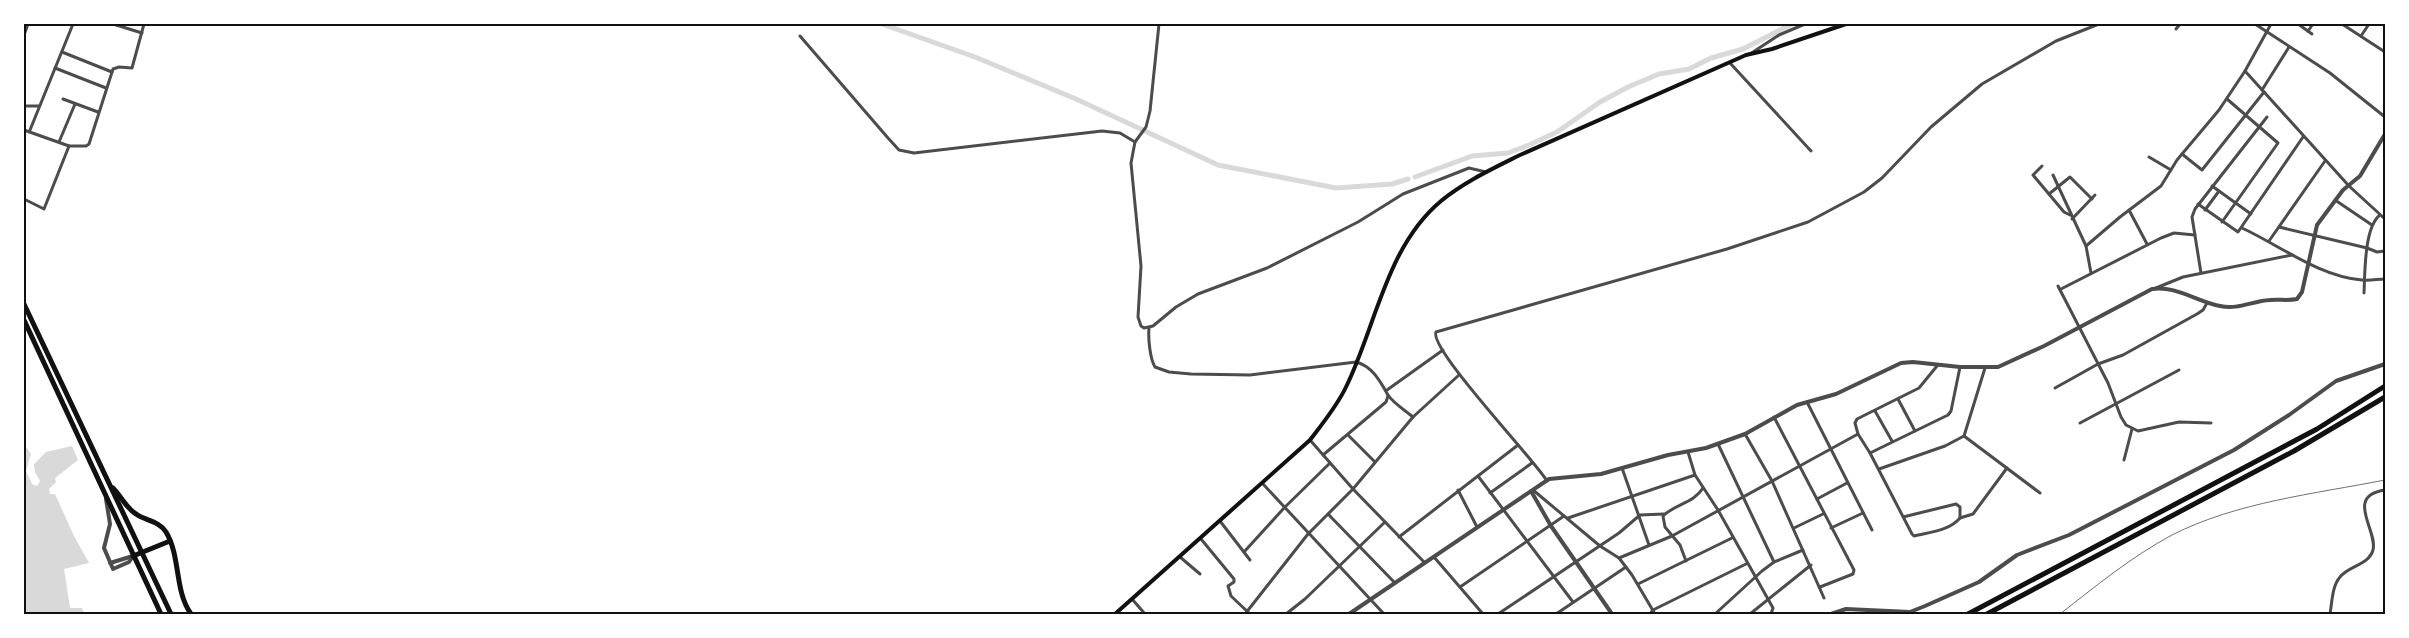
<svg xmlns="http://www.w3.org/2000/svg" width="2409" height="638" font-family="Barlow,sans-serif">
<rect width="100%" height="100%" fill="#fff"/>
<path fill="#d9d9d9" d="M 72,446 L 78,460 L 55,478 L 56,482 L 49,489 L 50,494 L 55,494 L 74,536 L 89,563 L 64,569 L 70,608 L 82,608 L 84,614 L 24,614 L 24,449 L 26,447 L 31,454 L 26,471 L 32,484 L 37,486 L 40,481 L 35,472 L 34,464 L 46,452 Z"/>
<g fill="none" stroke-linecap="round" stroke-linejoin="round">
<path stroke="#d9d9d9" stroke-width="1" d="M 743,24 L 760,24"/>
<g stroke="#d9d9d9" stroke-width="5">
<path d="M 882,24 L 975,57 L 1076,99 L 1218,165 L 1336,188 L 1392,184 L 1408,179"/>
<path d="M 1415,177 L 1472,156 L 1508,153 L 1529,145 L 1557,132 L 1600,102 L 1628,87 L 1659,74 L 1689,69 L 1711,58 L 1743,49 L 1792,24"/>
</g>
<g stroke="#4c4c4c" stroke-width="3">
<path d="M 113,24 L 142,33"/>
<path d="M 1159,24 L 1150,111 L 1146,127 L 1135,142 L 1131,163 L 1141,266 L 1138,317 L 1141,326 L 1144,328 L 1153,326 L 1176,307 L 1198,294 L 1267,268 L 1358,222 L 1403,194 L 1469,168 L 1486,172"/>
<path d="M 2255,24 L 2330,73 L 2385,117"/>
<path d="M 2298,24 L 2312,34"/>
<path d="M 2342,24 L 2385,52"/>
<path d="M 2176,29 L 2180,24"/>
<path d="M 2308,31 L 2313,24"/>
<path d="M 24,35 L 28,24"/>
<path d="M 800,36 L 888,138 L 899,150 L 914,153 L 1102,131 L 1120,133 L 1135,142"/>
<path d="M 2361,36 L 2369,24"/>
<path d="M 62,52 L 112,72"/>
<path d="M 1750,54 L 1779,35 L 1805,24"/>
<path d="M 1730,63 L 1811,151"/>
<path d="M 55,68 L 106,88"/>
<path d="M 2245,71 L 2349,186 L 2385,219"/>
<path d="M 2262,90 L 2289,47"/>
<path d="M 63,99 L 98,112"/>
<path d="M 24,106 L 39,106"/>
<path d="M 24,130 L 69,146 L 86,146 L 89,144 L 113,69 L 119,67 L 132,68 L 144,24"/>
<path d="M 30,130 L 73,24"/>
<path d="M 59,142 L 75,104"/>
<path d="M 2182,154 L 2202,170 L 2264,92"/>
<path d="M 2149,157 L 2171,170"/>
<path d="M 2042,166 L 2033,175 L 2064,212 L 2070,215"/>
<path d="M 2053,175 L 2086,246 L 2091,273"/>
<path d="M 2212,186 L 2251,214"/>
<path d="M 2049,194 L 2070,177 L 2092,199"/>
<path d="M 24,199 L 44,209 L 69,146"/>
<path d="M 2335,200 L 2372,225"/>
<path d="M 2198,204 L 2238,232 L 2303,137"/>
<path d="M 2129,210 L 2147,244"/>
<path d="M 2205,210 L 2219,191"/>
<path d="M 2072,219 L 2095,195"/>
<path d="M 2222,222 L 2278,143 L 2227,99"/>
<path d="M 2279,227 L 2367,248 L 2377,252 L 2385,251"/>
<path d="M 2242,228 C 2279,245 2320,277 2362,280 C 2370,281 2378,279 2385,279"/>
<path d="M 2269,241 L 2325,161"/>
<path d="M 2086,246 L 2120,217 L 2161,186 L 2177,160 L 2219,110 L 2245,71 L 2271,24"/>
<path d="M 2201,273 L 2192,217 L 2195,209 L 2267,117"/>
<path d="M 2058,286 L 2108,383 L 2121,417 L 2126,425 L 2138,431 L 2179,422 L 2211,423"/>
<path d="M 2156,288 L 2183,277 L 2292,255"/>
<path d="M 2061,289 L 2161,238 L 2174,233 L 2195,235"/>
<path d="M 2364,293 C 2365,274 2364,227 2380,215"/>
<path d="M 1149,328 C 1148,338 1150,359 1155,367 L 1169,372 L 1191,374 L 1250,375 L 1356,362 C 1372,366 1380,381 1388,395 C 1393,403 1406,411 1413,417"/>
<path d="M 1985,368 L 1964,436 L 2040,493"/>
<path d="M 2055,388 L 2098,364 L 2123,355 L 2197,314 L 2203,310 L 2207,303"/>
<path d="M 1387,390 L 1443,350"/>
<path d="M 1898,399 L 1915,431"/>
<path d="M 1807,402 L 1872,530"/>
<path d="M 1875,411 L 1892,441"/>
<path d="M 1774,417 L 1854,570 L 1853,574 L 1820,587"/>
<path d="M 2080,423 L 2179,370"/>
<path d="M 1745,434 L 1772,481 L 1824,598"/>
<path d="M 1348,435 L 1375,462"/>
<path d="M 1310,440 L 1353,489 L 1425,563"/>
<path d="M 1718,444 L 1774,562"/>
<path d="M 1688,452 L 1695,475 L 1718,510 L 1773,608 L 1771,614"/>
<path d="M 1870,453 L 1948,415 L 1951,411 L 1960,367"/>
<path d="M 1323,455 L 1386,402 L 1388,396"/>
<path d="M 2124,460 L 2132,429"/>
<path d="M 1622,468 L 1649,545"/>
<path d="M 1879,469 L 1945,446 L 1964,436"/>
<path d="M 1478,476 L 1573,602"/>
<path d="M 1547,481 C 1533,458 1429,349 1436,332 L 1727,249 L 1808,222 L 1864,192 L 1882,178 L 1931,127 L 1982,84 L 2056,41 L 2099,24"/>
<path d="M 1263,484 L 1384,614"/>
<path d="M 1458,490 L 1477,527"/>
<path d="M 1533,490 L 1600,546 L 1619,558 L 1632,575 L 1655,614"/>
<path d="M 1490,493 L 1532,463"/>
<path d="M 1817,499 L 1847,483"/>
<path d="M 1328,514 L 1395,583"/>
<path d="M 1903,517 L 1956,504 L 1960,507 L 1960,518 C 1949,531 1930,532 1914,536 L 1912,534 L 1870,453 L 1858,434 L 1855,423 L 1857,419 L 1919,388 L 1937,366"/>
<path d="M 1568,518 L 1695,475"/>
<path d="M 1960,518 L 1973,514 L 2007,468"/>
<path d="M 1220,521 L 1250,560"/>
<path d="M 1794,528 L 1823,514"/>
<path d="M 1831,528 L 1863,513"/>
<path d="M 1399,537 L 1518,445"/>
<path d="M 1201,539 L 1234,579 L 1234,582 L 1228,586 L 1231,596 L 1250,614"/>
<path d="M 1244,552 L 1284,508 L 1330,463"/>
<path d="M 1180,557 L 1200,574"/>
<path d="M 1434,557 L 1483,614"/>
<path d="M 1619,558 L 1672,536 L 1858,434"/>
<path d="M 1686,561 L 1680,545 L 1665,527 L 1663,516 C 1675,504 1694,503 1703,488"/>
<path d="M 1638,584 L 1732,538"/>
<path d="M 1460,587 L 1564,516"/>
<path d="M 1132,599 L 1145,614"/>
<path d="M 1245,614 L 1308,534 L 1353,489 L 1413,417 L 1459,375"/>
<path d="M 1286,614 L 1305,599 L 1385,522"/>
<path d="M 1498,614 L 1619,533 L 1640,515 L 1664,514"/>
<path d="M 1556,614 L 1626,567"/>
<path d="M 1650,614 L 1653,610 L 1746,564"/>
<path d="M 1715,614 L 1762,571 L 1774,562 L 1803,550"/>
<path d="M 1750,614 L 1811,565"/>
<path d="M 2330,614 C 2332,603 2332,586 2340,577 C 2348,566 2369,565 2373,550 C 2378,530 2344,496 2385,490"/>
</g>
<g stroke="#4c4c4c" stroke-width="4">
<path d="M 1531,491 L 1551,526 L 1612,614"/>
<path d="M 106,499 L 110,524 L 104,548 L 113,569 L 129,562 L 133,556"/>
<path d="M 110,563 L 133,556"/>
<path d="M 1349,614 L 1549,479 L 1601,474 L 1668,455 L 1706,448 L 1745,434 L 1797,405 L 1836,394 L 1901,363 L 1913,362 L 1960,367 L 1998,367 L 2044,346 L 2152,289 C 2175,285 2198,302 2220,306 C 2238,310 2252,301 2270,300 C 2278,299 2288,301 2297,299 L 2302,292 L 2317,225 L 2343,190 L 2360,176 L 2385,134"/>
<path d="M 1831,614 L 1846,609 L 1910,612 L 1925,606 L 1979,582 L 2017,555 L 2069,535 L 2234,450 L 2289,415 L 2336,381 L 2385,364"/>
</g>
<path stroke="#111" stroke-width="4" d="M 1115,614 L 1310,440 C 1323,423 1337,406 1346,387 C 1376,326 1386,247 1441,201 C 1464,182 1492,169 1520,155 L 1746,55 L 1772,49 L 1846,24"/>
<g stroke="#111" stroke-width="5">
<path d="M 24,304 L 171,614"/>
<path d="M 24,320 L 161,614"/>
<path d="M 113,488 C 121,496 126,508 136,514 C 146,521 159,521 166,532 C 181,557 174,590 191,614"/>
<path d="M 133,556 L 170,541"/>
<path d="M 1968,614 L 2317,429 L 2385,386"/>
<path d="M 1987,614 L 2294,451 L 2385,397"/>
</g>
<path stroke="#707070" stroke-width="1" d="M 2060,614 C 2096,586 2131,557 2172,535 C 2237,502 2314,494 2385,480"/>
</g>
<rect width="2409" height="638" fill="none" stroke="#ffffff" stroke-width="50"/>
<rect x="25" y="25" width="2359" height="588" fill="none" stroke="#111" stroke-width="2"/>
</svg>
